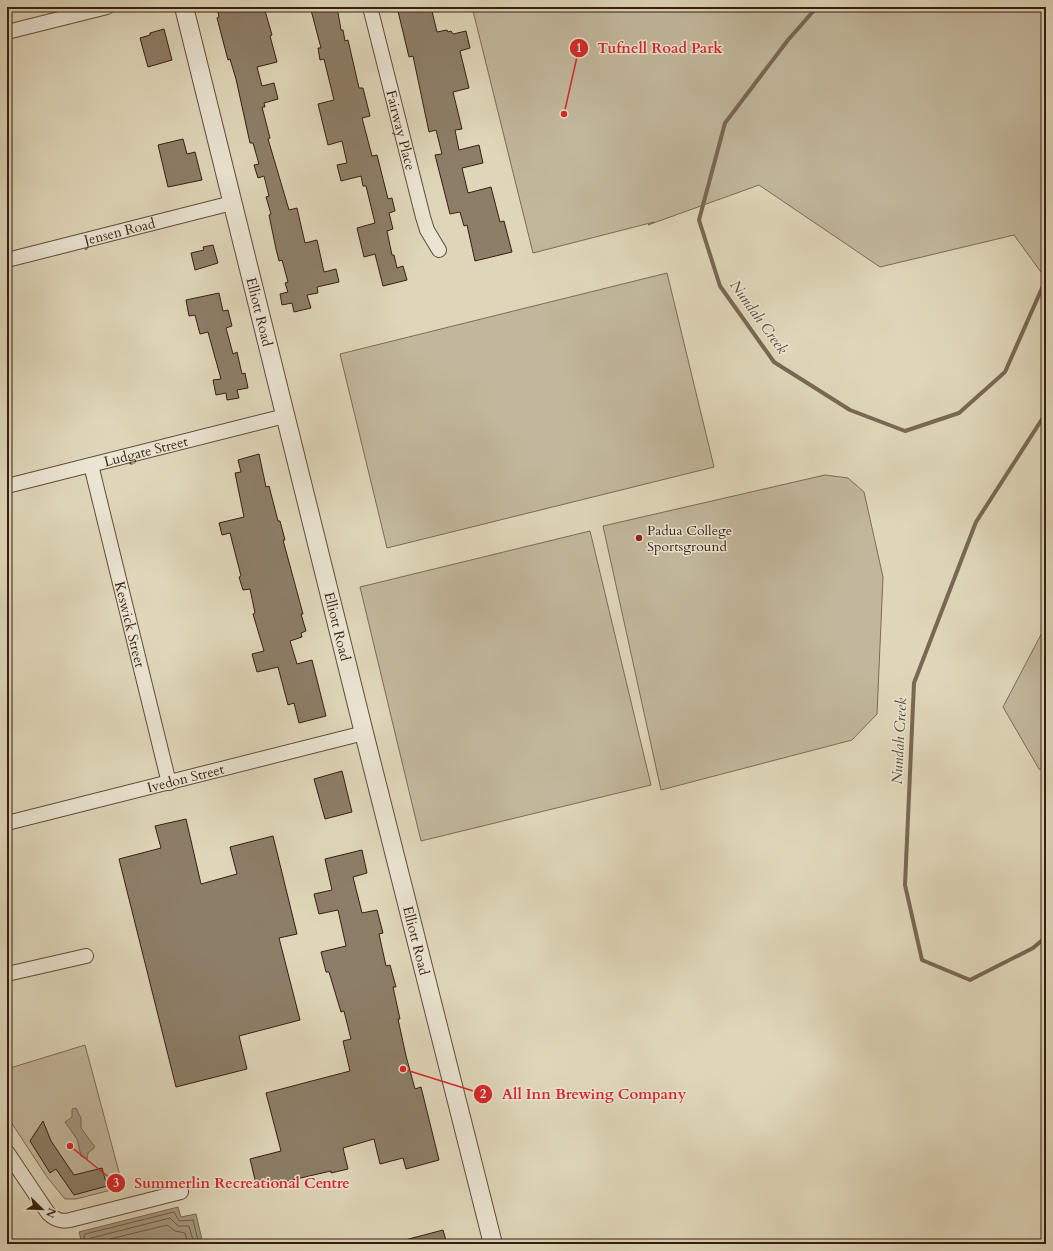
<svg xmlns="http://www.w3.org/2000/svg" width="1053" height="1251" font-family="Cardo,serif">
<rect width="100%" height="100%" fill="#dfd6b9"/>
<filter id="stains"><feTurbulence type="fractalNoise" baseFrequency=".005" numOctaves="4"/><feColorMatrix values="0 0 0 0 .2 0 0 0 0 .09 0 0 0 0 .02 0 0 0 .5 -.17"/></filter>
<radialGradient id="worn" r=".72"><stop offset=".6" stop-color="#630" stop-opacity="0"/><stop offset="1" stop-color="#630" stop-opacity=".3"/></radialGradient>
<g fill="#c2b79c" stroke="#7c6b56">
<path d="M 472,7 L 1046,7 L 1046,279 L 1014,235 L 880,267 L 759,185 L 648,225 L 654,222 L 533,253 Z"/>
<path d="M 667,273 L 714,467 L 387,548 L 340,354 Z"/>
<path d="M 825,475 L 848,478 L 864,492 L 883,577 L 877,714 L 852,740 L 661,790 L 603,526 Z"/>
<path d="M 590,531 L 651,785 L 421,841 L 360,587 Z"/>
<path d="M 1046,625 L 1046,770 L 1039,769 L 1003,707 Z"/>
<path d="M 85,1045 L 123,1187 L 76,1199 L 65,1199 L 47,1177 L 7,1116 L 7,1069 Z"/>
</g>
<g fill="#a59880" stroke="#786853">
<path d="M 76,1108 L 81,1118 L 81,1128 L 95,1147 L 88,1153 L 87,1159 L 81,1156 L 77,1139 L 65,1122 L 72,1117 L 72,1109 Z"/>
<path d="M 178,1207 L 181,1217 L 196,1214 L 203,1244 L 82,1244 L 79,1232 Z"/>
</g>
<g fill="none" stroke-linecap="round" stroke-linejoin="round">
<g stroke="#6d5c48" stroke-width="1">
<path d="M 85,1244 L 84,1236 L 85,1234 L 174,1212 L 179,1221 L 193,1220 L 199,1244"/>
<path d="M 90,1244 L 90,1239 L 91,1238 L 170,1218 L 178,1226 L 189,1226 L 194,1244"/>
<path d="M 96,1244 L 98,1242 L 167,1225 L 175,1231 L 185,1233 L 188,1244"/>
</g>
<g stroke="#786853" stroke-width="4">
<path d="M 817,7 L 788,40 L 725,123 L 699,220 L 720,286 L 774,362 L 850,410 L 905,431 L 959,413 L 1005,372 L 1046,279"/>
<path d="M 1046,413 L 976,522 L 914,683 L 905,885 L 922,960 L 970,980 L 1033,948 L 1046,937"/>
</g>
</g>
<g fill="#8d7e68" stroke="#351f10">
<path d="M 217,7 L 264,7 L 272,35 L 270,36 L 277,62 L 257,67 L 262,86 L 274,83 L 278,99 L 264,103 L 265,107 L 262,107 L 270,138 L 268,139 L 289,210 L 297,208 L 305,243 L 317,240 L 324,272 L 336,269 L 339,282 L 317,287 L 318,293 L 307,295 L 311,308 L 294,312 L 292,303 L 282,305 L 280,294 L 288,292 L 285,283 L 288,282 L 282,260 L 279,261 L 276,249 L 269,215 L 271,214 L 266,197 L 269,196 L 264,176 L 258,178 L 254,165 L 259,164 L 253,143 L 250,143 L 236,79 L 230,59 L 228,60 L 217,18 L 219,17 Z"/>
<path d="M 315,7 L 337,7 L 341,30 L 343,30 L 345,41 L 348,40 L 359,88 L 363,88 L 370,116 L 362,118 L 372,156 L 377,155 L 388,199 L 392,198 L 395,211 L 389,213 L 393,229 L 387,231 L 392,255 L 394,255 L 397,268 L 403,266 L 407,280 L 383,286 L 375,254 L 364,257 L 357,228 L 375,223 L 366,186 L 363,186 L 361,176 L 341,181 L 337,165 L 347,163 L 342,141 L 328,145 L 318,104 L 334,100 L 324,59 L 320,60 L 318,48 L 321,48 L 311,10 L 315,9 Z"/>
<path d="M 397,7 L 431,7 L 437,32 L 447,30 L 448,32 L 451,31 L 453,34 L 466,31 L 470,48 L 460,51 L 469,88 L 453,92 L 462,129 L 455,130 L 459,150 L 479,145 L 483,163 L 462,168 L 468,193 L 491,187 L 500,222 L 504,221 L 512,252 L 475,261 L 467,225 L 464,226 L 460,212 L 450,214 L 435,155 L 442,154 L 436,130 L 429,132 L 413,56 L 409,57 Z"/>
<path d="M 164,29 L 172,60 L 148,67 L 140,38 L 150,35 L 150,33 Z"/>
<path d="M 183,139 L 187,154 L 195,152 L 202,180 L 168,187 L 158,145 Z"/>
<path d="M 213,245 L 218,263 L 195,270 L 191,253 L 204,250 L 203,247 Z"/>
<path d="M 219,293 L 223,311 L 228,310 L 232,326 L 226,328 L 233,354 L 237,352 L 242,374 L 245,373 L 248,388 L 237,390 L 239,398 L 227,400 L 226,393 L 216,395 L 213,380 L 221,379 L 208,332 L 200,334 L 195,315 L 189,316 L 186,300 Z"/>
<path d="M 259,454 L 266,487 L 269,486 L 278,521 L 280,521 L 285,540 L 283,540 L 303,614 L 301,614 L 306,631 L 301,633 L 302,637 L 290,641 L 297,664 L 312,660 L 326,716 L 299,723 L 294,703 L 288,705 L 278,667 L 257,672 L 252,654 L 264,651 L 253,614 L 255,613 L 250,589 L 243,590 L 239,577 L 241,576 L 230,533 L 222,535 L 219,523 L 244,517 L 235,473 L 241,472 L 238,460 Z"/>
<path d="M 342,771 L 352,812 L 325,819 L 314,779 Z"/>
<path d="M 186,819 L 201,884 L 237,874 L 230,847 L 273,836 L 297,934 L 279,938 L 300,1020 L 239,1036 L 247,1069 L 176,1087 L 119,859 L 161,848 L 155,826 Z"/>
<path d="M 362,850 L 367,873 L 353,877 L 362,913 L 377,910 L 383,933 L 379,934 L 386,966 L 390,965 L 396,987 L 393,987 L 400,1019 L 398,1019 L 406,1056 L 415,1089 L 421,1087 L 439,1160 L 406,1169 L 403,1158 L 380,1164 L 374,1139 L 343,1148 L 348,1169 L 331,1173 L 331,1171 L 257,1188 L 250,1159 L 281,1151 L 266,1093 L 350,1071 L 343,1041 L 351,1039 L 344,1011 L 341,1012 L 329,972 L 326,972 L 321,952 L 346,946 L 338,910 L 319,914 L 314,894 L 332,890 L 325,859 Z"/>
<path d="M 43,1121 L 51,1141 L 74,1175 L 102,1168 L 107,1186 L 74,1195 L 56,1169 L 50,1173 L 30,1141 Z"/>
<path d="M 443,1230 L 447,1244 L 405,1244 L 405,1240 Z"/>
</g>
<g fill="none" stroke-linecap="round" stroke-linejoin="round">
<defs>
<g id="minor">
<path id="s1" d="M 370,7 L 423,217 L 427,230 L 439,250"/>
<path d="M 7,32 L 107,7"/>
<path id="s2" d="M 7,260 L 232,203"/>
<path id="s3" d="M 91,465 L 169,783"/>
<path id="s4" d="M 7,486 L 285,416"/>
<path id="s5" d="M 7,823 L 364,733"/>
<path d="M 7,974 L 86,956"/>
<path d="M 7,1152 L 48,1213 C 55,1220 61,1222 70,1220 L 181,1192"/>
</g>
<g id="tertiary">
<path id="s6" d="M 184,7 L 364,733 L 493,1244"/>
</g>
</defs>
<use href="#minor" stroke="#604d3a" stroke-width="16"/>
<use href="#tertiary" stroke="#604d3a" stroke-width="20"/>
<use href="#minor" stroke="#eae4d2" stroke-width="14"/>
<use href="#tertiary" stroke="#eae4d2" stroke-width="18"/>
</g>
<circle fill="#8f2418" stroke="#eae4d2" stroke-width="1.5" cx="639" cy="538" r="4"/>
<g text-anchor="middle" stroke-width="3" stroke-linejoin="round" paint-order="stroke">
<g font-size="14" fill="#351f10" stroke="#eae4d2">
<text dy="5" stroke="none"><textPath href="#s1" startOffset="127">Fairway Place</textPath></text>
<text dy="5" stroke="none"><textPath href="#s2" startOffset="116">Jensen Road</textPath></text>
<text dy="5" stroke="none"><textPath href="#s6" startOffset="314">Elliott Road</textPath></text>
<text dy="5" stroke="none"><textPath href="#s4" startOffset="143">Ludgate Street</textPath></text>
<text dy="5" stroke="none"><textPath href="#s3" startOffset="164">Keswick Street</textPath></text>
<text dy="5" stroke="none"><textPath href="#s6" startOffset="638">Elliott Road</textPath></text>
<text dy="5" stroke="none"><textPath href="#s5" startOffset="184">Ivedon Street</textPath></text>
<text dy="5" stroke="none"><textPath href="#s6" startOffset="962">Elliott Road</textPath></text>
</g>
<g font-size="14" fill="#351f10" stroke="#eae4d2" text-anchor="start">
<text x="647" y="535">Padua College<tspan x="647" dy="16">Sportsground</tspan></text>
</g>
<g font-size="15" font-style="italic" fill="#5c4937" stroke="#eae4d2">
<text transform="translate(759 317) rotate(54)" y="5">Nundah Creek</text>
<text transform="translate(899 741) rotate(-87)" y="5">Nundah Creek</text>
</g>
</g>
<path fill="none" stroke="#d62828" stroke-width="1.5" d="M564 114L579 48M403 1069L483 1094M70 1146L116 1183"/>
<g fill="#d62828" stroke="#eae4d2" stroke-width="1.5">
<circle cx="564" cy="114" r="4"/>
<circle cx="403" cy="1069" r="4"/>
<circle cx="70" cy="1146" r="4"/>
<circle cx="579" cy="48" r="10"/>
<circle cx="483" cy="1094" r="10"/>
<circle cx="116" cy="1183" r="10"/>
</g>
<g font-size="12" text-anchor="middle" font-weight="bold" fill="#fff">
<text x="579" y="52">1</text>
<text x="483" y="1098">2</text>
<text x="116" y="1187">3</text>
</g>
<g font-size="15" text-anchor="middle" font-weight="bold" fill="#d62828" stroke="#eae4d2" stroke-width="3" stroke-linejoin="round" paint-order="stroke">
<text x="660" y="53">Tufnell Road Park</text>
<text x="594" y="1099">All Inn Brewing Company</text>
<text x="242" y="1188">Summerlin Recreational Centre</text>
</g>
<rect width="1053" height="1251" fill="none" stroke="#dfd6b9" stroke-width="24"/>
<rect x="8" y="8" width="1037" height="1235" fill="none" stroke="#351f10" stroke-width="2"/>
<rect x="12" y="12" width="1029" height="1227" fill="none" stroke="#351f10"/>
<g transform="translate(42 1209) rotate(113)" stroke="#eae4d2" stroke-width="3" paint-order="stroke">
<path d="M0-3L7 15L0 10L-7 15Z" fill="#351f10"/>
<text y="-6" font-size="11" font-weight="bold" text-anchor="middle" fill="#351f10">N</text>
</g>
<rect width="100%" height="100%" filter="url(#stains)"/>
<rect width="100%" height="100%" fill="url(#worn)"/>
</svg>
